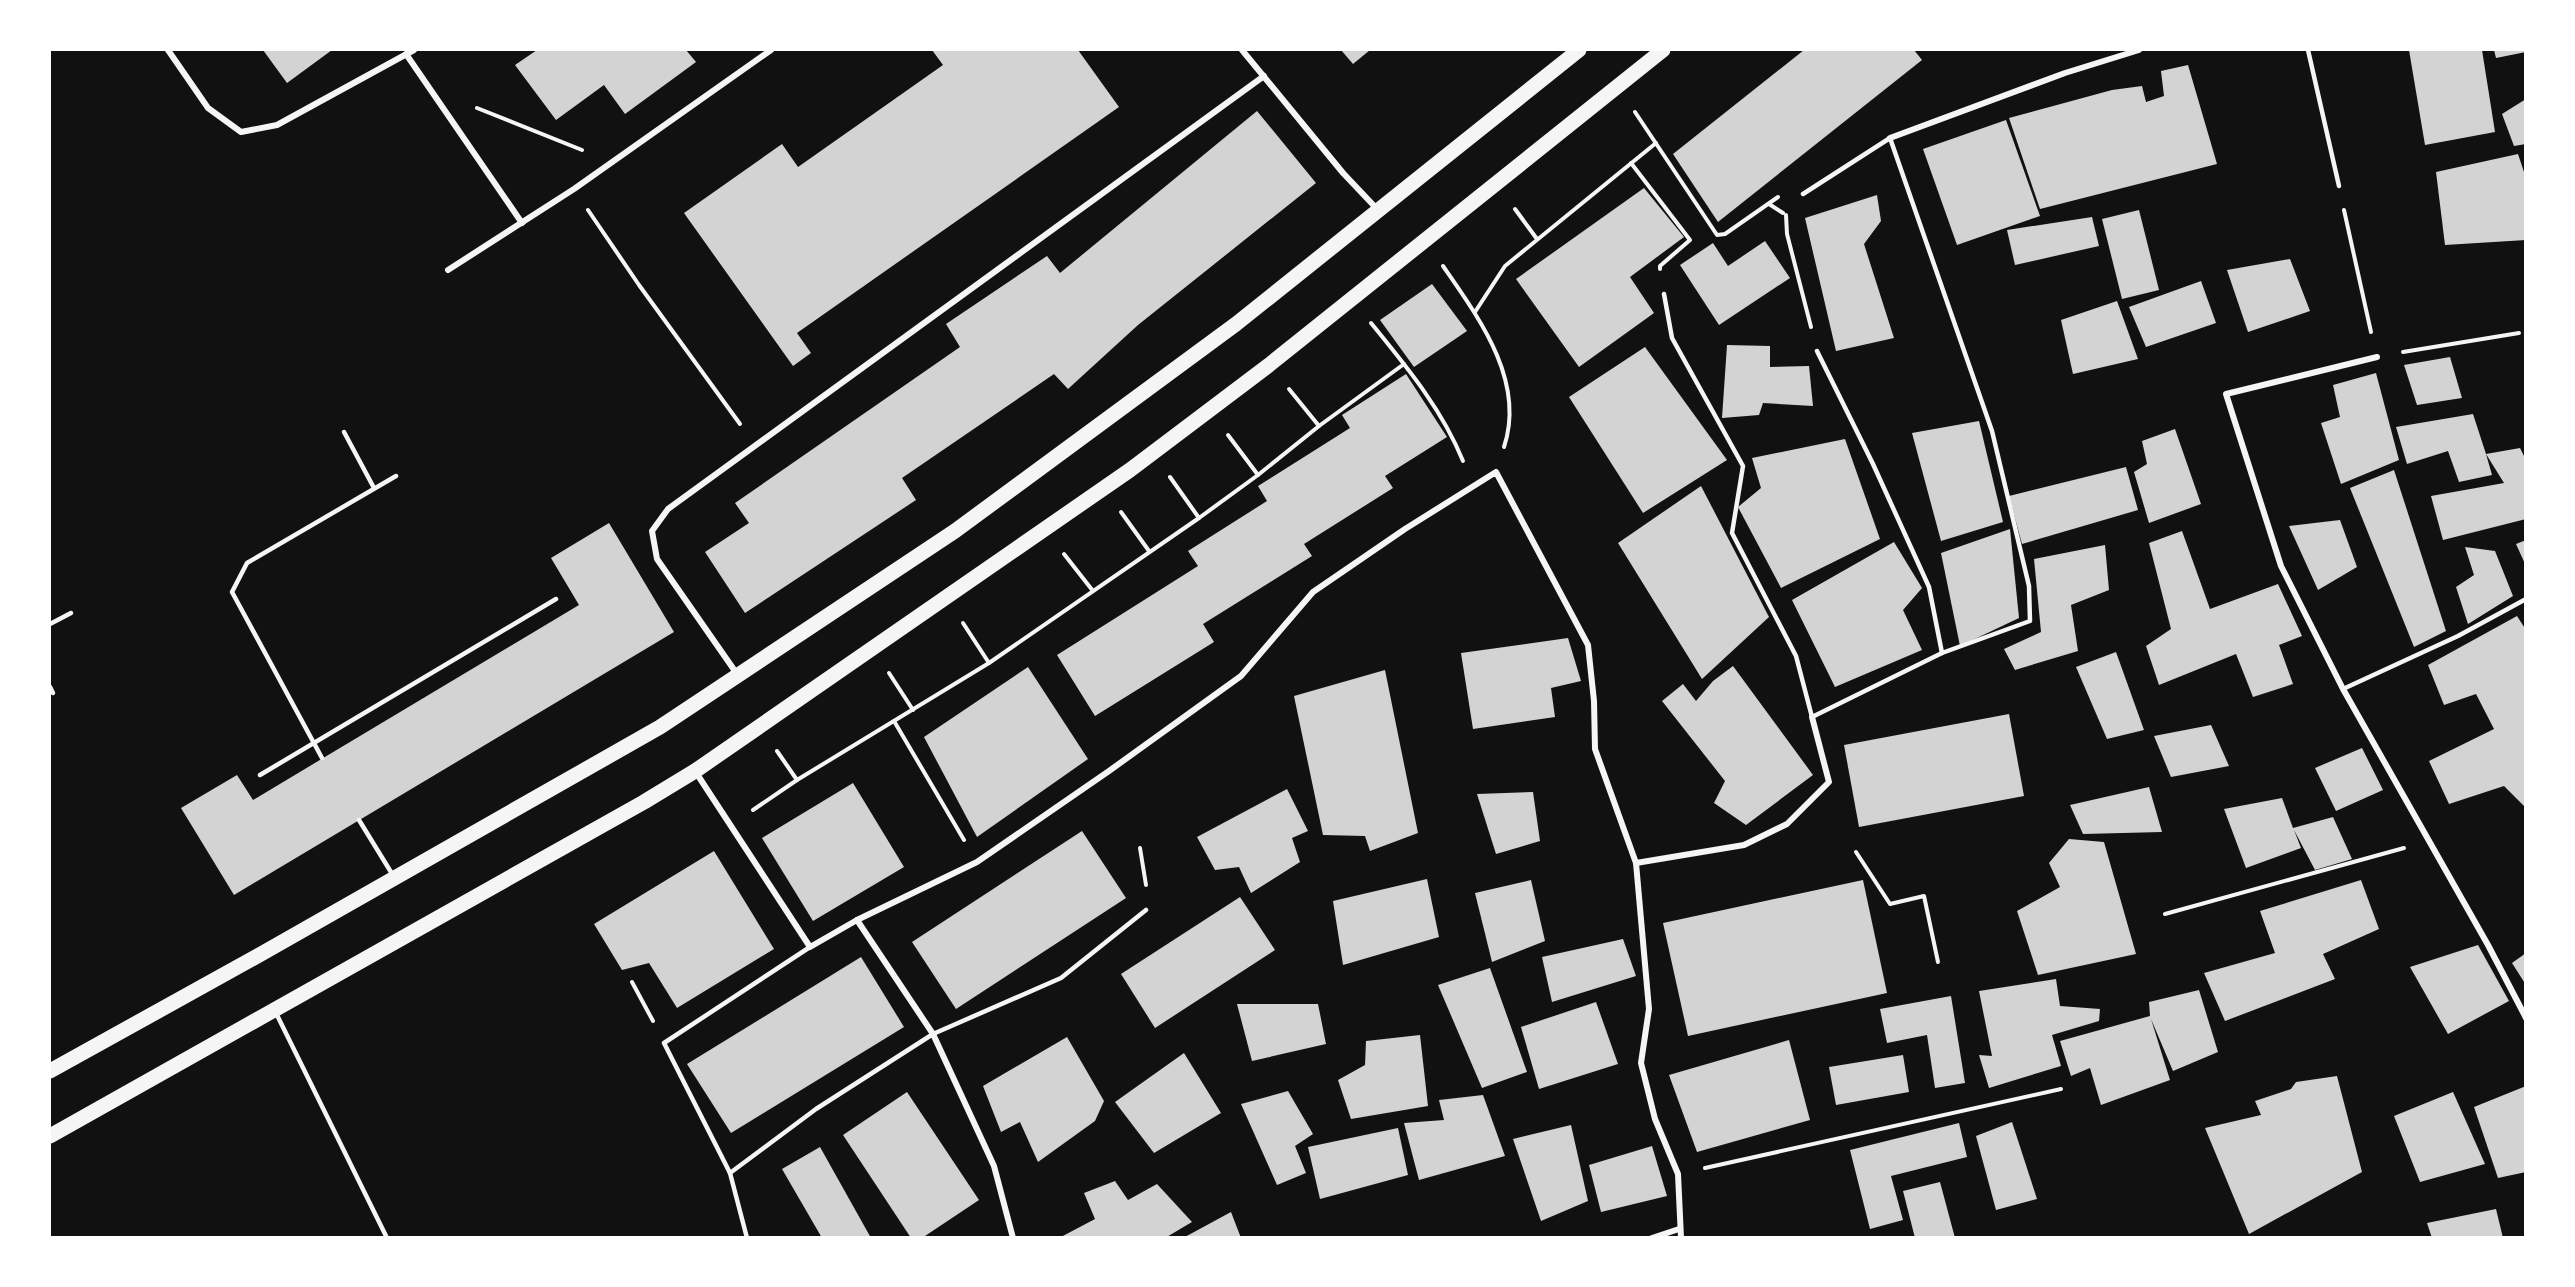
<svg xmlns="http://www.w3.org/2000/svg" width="2575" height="1287" font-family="Figtree,sans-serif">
<rect width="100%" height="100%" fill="#111"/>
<g fill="#d3d3d3">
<path d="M 263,50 L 332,50 L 287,83 Z"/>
<path d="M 537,50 L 686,50 L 696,62 L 625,114 L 604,85 L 556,120 L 515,65 Z"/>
<path d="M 932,50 L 1078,50 L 1119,107 L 797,333 L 811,353 L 793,366 L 684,213 L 782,144 L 798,167 L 943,65 Z"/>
<path d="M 1341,50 L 1370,50 L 1353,64 Z"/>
<path d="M 1804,50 L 1914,50 L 1922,60 L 1718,222 L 1673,154 Z"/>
<path d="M 2409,50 L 2482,50 L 2495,132 L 2425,145 Z"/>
<path d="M 2494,50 L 2526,50 L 2526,52 L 2496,58 Z"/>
<path d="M 2188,65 L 2217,164 L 2040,209 L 2009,118 L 2112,90 L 2142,86 L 2146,102 L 2164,96 L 2161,71 Z"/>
<path d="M 2526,99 L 2526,144 L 2514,146 L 2502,114 Z"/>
<path d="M 1257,111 L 1316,183 L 1138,325 L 1068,389 L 1054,374 L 902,478 L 916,500 L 745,613 L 705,552 L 749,523 L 735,503 L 960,347 L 946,324 L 1047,256 L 1060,273 Z"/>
<path d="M 2006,120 L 2040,216 L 1957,245 L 1923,149 Z"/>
<path d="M 2518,154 L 2526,178 L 2526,240 L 2445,245 L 2436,172 Z"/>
<path d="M 1644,188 L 1684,237 L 1630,277 L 1654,313 L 1579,367 L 1516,279 Z"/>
<path d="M 1877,195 L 1881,221 L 1864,244 L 1894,338 L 1836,351 L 1805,218 Z"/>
<path d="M 2139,210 L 2159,290 L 2122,299 L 2102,219 Z"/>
<path d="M 2092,217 L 2099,246 L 2015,265 L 2007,230 Z"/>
<path d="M 1765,241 L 1790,278 L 1719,325 L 1680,265 L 1713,243 L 1728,266 Z"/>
<path d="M 2290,259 L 2310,311 L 2248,332 L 2227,270 Z"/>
<path d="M 2201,281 L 2216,323 L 2146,347 L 2129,307 Z"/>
<path d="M 1432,284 L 1467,331 L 1414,367 L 1380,320 Z"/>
<path d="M 2117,301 L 2138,359 L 2073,374 L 2061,320 Z"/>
<path d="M 1727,345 L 1770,346 L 1770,367 L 1809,366 L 1813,406 L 1763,403 L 1759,415 L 1722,418 Z"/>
<path d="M 1645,347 L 1727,460 L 1643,513 L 1569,397 Z"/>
<path d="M 2450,357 L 2462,398 L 2417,405 L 2404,365 Z"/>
<path d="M 2376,373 L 2399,460 L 2341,484 L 2321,423 L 2340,417 L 2333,385 Z"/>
<path d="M 1406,374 L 1447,437 L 1385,476 L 1393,488 L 1304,544 L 1312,556 L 1203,624 L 1214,642 L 1095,716 L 1057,655 L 1198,566 L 1188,551 L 1267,501 L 1258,486 L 1350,428 L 1342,415 Z"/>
<path d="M 2473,414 L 2486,454 L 2520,448 L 2526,460 L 2526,519 L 2443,540 L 2431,496 L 2504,483 L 2486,454 L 2492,475 L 2459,482 L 2448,451 L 2407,464 L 2396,427 Z"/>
<path d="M 1979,421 L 2003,522 L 1941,541 L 1912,433 Z"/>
<path d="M 2175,429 L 2201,504 L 2149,523 L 2134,472 L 2147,464 L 2142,441 Z"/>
<path d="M 1845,439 L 1880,539 L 1781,588 L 1738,507 L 1761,488 L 1752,458 Z"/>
<path d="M 2126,467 L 2138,510 L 2022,544 L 2009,496 Z"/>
<path d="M 2394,470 L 2446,631 L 2414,647 L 2350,488 Z"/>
<path d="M 1701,486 L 1769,617 L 1702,679 L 1618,543 Z"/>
<path d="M 2340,520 L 2357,567 L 2318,590 L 2289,526 Z"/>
<path d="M 609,523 L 674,632 L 234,895 L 181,808 L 237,775 L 253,800 L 579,605 L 551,558 Z"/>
<path d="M 2010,529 L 2019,618 L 1960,646 L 1941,553 Z"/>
<path d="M 2182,531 L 2210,609 L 2278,584 L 2302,636 L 2279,645 L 2293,684 L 2253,697 L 2236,654 L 2159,685 L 2146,646 L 2171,629 L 2149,543 Z"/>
<path d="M 2526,540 L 2526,566 L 2516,544 Z"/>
<path d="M 1894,542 L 1922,588 L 1903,610 L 1922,650 L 1835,687 L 1792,600 Z"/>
<path d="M 2105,545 L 2109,590 L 2071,605 L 2078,651 L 2015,670 L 2004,649 L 2041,632 L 2034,559 Z"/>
<path d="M 2465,547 L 2495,551 L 2513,596 L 2468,624 L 2456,587 L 2474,575 Z"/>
<path d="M 2517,616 L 2526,630 L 2526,808 L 2504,786 L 2449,804 L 2429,761 L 2494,729 L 2476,694 L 2444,705 L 2428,665 Z"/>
<path d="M 1568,638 L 1581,681 L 1551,688 L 1555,717 L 1473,729 L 1461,653 Z"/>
<path d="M 2116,652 L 2144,730 L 2107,739 L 2076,667 Z"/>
<path d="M 1733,666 L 1813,775 L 1746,825 L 1714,803 L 1725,781 L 1662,701 L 1683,684 L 1696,701 L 1713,681 Z"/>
<path d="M 1028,667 L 1088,759 L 977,837 L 924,737 Z"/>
<path d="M 1385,670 L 1418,833 L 1370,851 L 1365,836 L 1323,835 L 1294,696 Z"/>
<path d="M 2009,714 L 2024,796 L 1859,827 L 1844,745 Z"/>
<path d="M 2211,725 L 2229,766 L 2171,777 L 2154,736 Z"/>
<path d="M 2362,748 L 2383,790 L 2336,811 L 2315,768 Z"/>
<path d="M 853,783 L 904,867 L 813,921 L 762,838 Z"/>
<path d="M 2149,787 L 2162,832 L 2083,834 L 2070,805 Z"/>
<path d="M 1287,789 L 1308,831 L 1292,838 L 1300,862 L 1251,893 L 1239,867 L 1215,870 L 1197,837 Z"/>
<path d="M 1533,792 L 1540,841 L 1496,854 L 1477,794 Z"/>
<path d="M 2282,798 L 2293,828 L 2333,817 L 2352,859 L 2315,870 L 2294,830 L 2301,848 L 2246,868 L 2224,809 Z"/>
<path d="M 1082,831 L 1126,898 L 956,1009 L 912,942 Z"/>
<path d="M 2069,839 L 2104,842 L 2136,954 L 2038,975 L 2017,911 L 2060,887 L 2049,863 Z"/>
<path d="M 714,851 L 774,949 L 677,1008 L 649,963 L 622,970 L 594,924 Z"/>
<path d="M 1427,879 L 1439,937 L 1343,965 L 1333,901 Z"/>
<path d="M 1531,880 L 1545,941 L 1492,962 L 1475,893 Z"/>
<path d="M 1863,880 L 1887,993 L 1688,1036 L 1663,923 Z"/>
<path d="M 2361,880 L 2379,929 L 2323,954 L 2335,979 L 2225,1021 L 2204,973 L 2275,953 L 2260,911 Z"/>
<path d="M 1240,897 L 1275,950 L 1155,1028 L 1121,974 Z"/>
<path d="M 1623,939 L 1636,976 L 1552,1002 L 1542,957 Z"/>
<path d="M 2478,945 L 2509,1001 L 2448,1034 L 2410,967 Z"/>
<path d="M 2526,953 L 2526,985 L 2512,963 Z"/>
<path d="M 861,957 L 904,1027 L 731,1133 L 687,1064 Z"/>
<path d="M 1490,968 L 1527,1072 L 1482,1088 L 1438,985 Z"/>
<path d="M 2056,979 L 2060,1006 L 2100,1009 L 2099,1021 L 2052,1035 L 2061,1066 L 1989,1088 L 1979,1055 L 1992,1056 L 1979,991 Z"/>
<path d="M 2199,990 L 2218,1052 L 2173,1071 L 2151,1019 L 2170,1080 L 2101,1105 L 2090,1068 L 2071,1076 L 2060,1041 L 2150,1016 L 2149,1002 Z"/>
<path d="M 1951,996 L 1965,1083 L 1935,1088 L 1927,1035 L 1887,1043 L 1880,1009 Z"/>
<path d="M 1596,1002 L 1618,1064 L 1539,1089 L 1521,1027 Z"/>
<path d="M 1237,1004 L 1318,1004 L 1326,1044 L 1252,1061 Z"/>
<path d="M 1420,1035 L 1428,1106 L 1351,1119 L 1338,1080 L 1365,1065 L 1366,1041 Z"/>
<path d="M 1067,1037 L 1104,1101 L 1095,1121 L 1038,1162 L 1020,1122 L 1001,1132 L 983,1086 Z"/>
<path d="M 1789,1040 L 1810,1120 L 1697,1152 L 1669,1075 Z"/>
<path d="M 1184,1053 L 1221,1113 L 1154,1153 L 1115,1102 Z"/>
<path d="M 1903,1055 L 1909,1092 L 1836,1105 L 1829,1067 Z"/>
<path d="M 2337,1076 L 2362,1172 L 2249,1234 L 2205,1128 L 2261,1115 L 2255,1101 L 2291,1089 L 2296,1082 Z"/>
<path d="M 2526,1086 L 2526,1172 L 2498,1178 L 2474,1107 Z"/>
<path d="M 1288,1091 L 1313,1134 L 1295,1146 L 1306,1173 L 1277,1185 L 1241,1104 Z"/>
<path d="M 907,1092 L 979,1200 L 922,1238 L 911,1238 L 843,1135 Z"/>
<path d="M 2453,1092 L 2485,1164 L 2420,1182 L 2394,1116 Z"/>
<path d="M 1483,1095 L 1505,1156 L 1419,1180 L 1404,1123 L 1444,1120 L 1439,1100 Z"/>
<path d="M 2012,1122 L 2037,1199 L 1996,1210 L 1976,1136 Z"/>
<path d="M 1959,1123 L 1967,1157 L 1891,1176 L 1903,1220 L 1870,1229 L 1850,1150 Z"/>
<path d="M 1571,1125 L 1588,1201 L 1541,1221 L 1513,1139 Z"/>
<path d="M 1398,1128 L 1408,1175 L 1320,1199 L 1308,1147 Z"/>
<path d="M 1652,1146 L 1667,1196 L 1601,1212 L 1589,1165 Z"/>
<path d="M 820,1147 L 871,1238 L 822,1238 L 782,1169 Z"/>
<path d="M 1115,1181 L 1128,1200 L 1157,1184 L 1192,1222 L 1165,1238 L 1059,1238 L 1095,1219 L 1084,1193 Z"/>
<path d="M 1940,1182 L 1955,1238 L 1915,1238 L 1903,1191 Z"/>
<path d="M 2496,1209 L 2503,1238 L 2432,1238 L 2427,1223 Z"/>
<path d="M 1231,1212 L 1241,1238 L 1183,1238 Z"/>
</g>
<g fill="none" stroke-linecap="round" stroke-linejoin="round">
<g stroke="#f5f5f5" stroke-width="4">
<path d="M 477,108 L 582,150"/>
<path d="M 1635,112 L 1717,235 L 1725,234 L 1778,197"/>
<path d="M 1631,163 L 1690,240 L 1660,266 L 1660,269"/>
<path d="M 1769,204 L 1783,213"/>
<path d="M 1515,209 L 1537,239"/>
<path d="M 588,210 L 639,285 L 740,424"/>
<path d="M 2344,210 L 2371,332"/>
<path d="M 1786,215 L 1787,234 L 1811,327"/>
<path d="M 1443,266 C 1479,318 1526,381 1504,447"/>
<path d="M 1475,312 L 1505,266 L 1656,143"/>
<path d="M 1371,323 C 1406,366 1442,409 1463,461"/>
<path d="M 2403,352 L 2519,333"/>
<path d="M 1289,389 L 1319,426"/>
<path d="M 1228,435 L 1258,475"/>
<path d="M 1170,477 L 1199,518"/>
<path d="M 1121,512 L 1149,551"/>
<path d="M 1064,554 L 1093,591"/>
<path d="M 963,623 L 989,663"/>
<path d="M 889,673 L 913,710"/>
<path d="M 894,721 L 964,840"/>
<path d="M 777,751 L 797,780"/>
<path d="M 753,810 L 797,780 L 989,663 L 1199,518 L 1258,475 L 1319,426 L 1404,364"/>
<path d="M 1140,848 L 1146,885"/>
<path d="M 1856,852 L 1890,904 L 1924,896 L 1938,962"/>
<path d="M 2165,914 L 2404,848"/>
<path d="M 632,982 L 653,1021"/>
<path d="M 1705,1168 L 2061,1089"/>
</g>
<g stroke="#f5f5f5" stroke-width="4.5">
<path d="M 2308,50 L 2339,186"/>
<path d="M 1664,294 L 1672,338 L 1743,466 L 1732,533 L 1796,656 L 1812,717 L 1942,653 L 2030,621 L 2029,586 L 1992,431 L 1890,138 L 1803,194"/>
<path d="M 1817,351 L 1873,464 L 1929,587 L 1942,653"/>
<path d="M 344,432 L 374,488"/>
<path d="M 50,624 L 71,613"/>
<path d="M 50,687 L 53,693"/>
<path d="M 2343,689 L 2458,636 L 2526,599"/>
<path d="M 322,758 L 232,592 L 247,563 L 396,476"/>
<path d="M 260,775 L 556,599"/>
<path d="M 359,820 L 394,877"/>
<path d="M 275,1011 L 387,1238"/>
<path d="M 730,1173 L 816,1109 L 933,1034 L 1061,978 L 1146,910"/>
<path d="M 747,1238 L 730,1173 L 664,1043 L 810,947"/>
</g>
<g stroke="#f5f5f5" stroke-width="6">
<path d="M 168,50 L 208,108 L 241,132 L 277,125 L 414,50"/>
<path d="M 1242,50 L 1343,173 L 1378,210"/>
<path d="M 406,54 L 522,223"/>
<path d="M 1890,138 L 2065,73 L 2139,50"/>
<path d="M 448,270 L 574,189 L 771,50"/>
<path d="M 2377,357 L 2226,394 L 2281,566 L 2343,689 L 2488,945 L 2526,1018"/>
<path d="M 737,674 L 657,559 L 652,531 L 668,509 L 1264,76"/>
<path d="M 695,771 L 810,947 L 857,920 L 977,862 L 1109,771 L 1241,676 L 1313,592 L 1405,529 L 1496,472 L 1588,645 L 1594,701 L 1595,749 L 1636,863 L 1649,1009 L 1641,1063 L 1655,1119 L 1678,1174 L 1681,1238"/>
<path d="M 1636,863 L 1744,845 L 1787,824 L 1829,782 L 1812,717"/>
<path d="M 857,920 L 933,1034 L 994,1166 L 1013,1238"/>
<path d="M 1652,1238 L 1679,1229"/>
</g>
<g stroke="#f5f5f5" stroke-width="15">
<path d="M 50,1071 L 261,954 L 660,727 L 955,531 L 1236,324 L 1579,50"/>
<path d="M 50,1136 L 644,802 L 695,771 L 1130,470 L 1269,365 L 1663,50"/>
</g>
</g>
<rect width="2575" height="1287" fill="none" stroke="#ffffff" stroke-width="102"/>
</svg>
